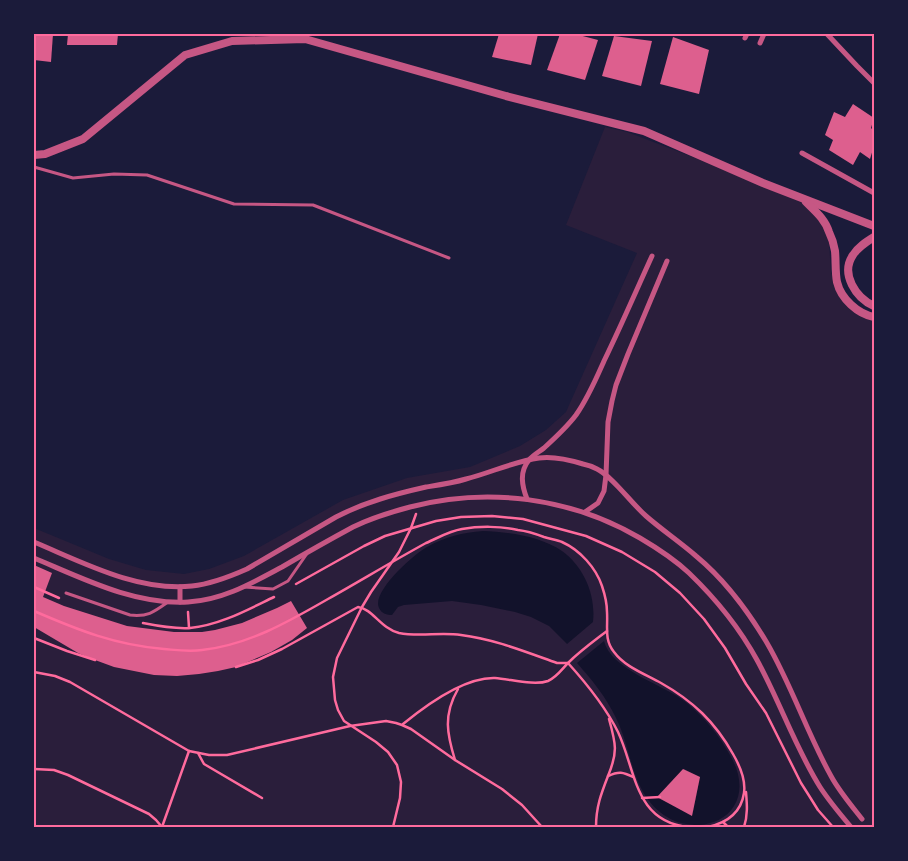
<svg xmlns="http://www.w3.org/2000/svg" width="908" height="861" font-family="'Open Sans',sans-serif">
<rect width="100%" height="100%" fill="#1b1b3a"/>
<path fill="#2a1e3b" d="M 605,127 L 627,132 L 698,159 L 805,204 L 824,226 L 829,243 L 831,272 L 836,289 L 863,317 L 874,321 L 874,827 L 34,827 L 34,528 L 109,559 L 146,570 L 184,574 L 209,569 L 244,556 L 343,500 L 407,478 L 470,467 L 520,446 L 546,430 L 566,412 L 637,253 L 566,225 Z"/>
<g fill="#12122b" fill-rule="evenodd">
<path d="M 483,531 C 508,532 540,536 562,551 C 584,567 596,595 593,622 L 567,644 L 549,626 L 531,617 L 515,612 L 481,605 L 452,601 L 404,605 L 398,607 L 392,615 C 387,615 382,614 379,608 C 371,592 414,554 427,547 C 446,536 462,533 483,531 Z"/>
<path d="M 604,641 C 611,670 665,685 687,703 C 705,718 719,735 730,755 C 739,770 744,790 734,806 C 727,818 713,824 699,825 C 688,825 676,823 667,817 C 631,795 633,752 616,718 C 606,697 592,680 577,663 ZM 684,769 L 700,777 L 693,812 L 690,814 L 660,799 L 660,794 Z"/>
</g>
<g fill="#dd5f8e">
<path d="M 34,34 L 53,34 L 51,62 L 34,60 Z"/>
<path d="M 68,34 L 118,34 L 117,45 L 67,45 Z"/>
<path d="M 499,34 L 538,34 L 531,65 L 492,57 Z"/>
<path d="M 560,34 L 575,34 L 598,40 L 585,80 L 547,70 Z"/>
<path d="M 614,36 L 652,41 L 641,86 L 602,76 Z"/>
<path d="M 673,37 L 709,50 L 699,94 L 660,84 Z"/>
<path d="M 853,104 L 874,118 L 871,128 L 874,131 L 874,146 L 870,159 L 860,152 L 853,165 L 829,150 L 833,140 L 825,135 L 834,112 L 845,117 Z"/>
<path d="M 34,565 L 52,573 L 43,597 L 64,606 L 127,626 L 174,632 L 202,632 L 215,630 L 242,623 L 277,608 L 291,601 L 307,628 L 292,640 L 271,652 L 236,667 L 218,671 L 199,674 L 177,676 L 154,675 L 114,667 L 95,660 L 78,653 L 34,627 Z"/>
<path d="M 683,769 L 700,777 L 692,816 L 657,797 Z"/>
</g>
<g fill="none" stroke-linecap="round" stroke-linejoin="round">
<g stroke="#ff6b9d" stroke-width="2.5">
<path d="M 296,584 L 364,546 L 385,536 L 436,521 L 461,517 L 492,516 L 523,519 L 586,536 L 622,552 L 655,572 L 680,593 L 704,619 L 725,648 L 746,684 L 766,713 L 801,783 L 808,794 L 818,810 L 833,827"/>
<path d="M 34,587 L 59,598"/>
<path d="M 34,611 C 78,630 115,645 164,649 C 176,650 189,652 202,650 C 248,645 288,622 328,599 C 360,581 393,561 426,543 C 438,538 449,531 462,529 C 479,526 501,526 518,530 C 527,531 536,534 544,537 C 550,539 557,540 562,542 C 580,550 596,568 602,586 C 605,595 607,603 607,612 C 608,627 604,640 614,652 C 625,667 645,674 661,683 C 693,701 715,722 733,754 C 740,766 746,779 744,793 C 741,813 726,823 708,827"/>
<path d="M 188,612 L 189,628"/>
<path d="M 143,623 C 158,626 175,629 190,628 C 220,625 247,610 274,597"/>
<path d="M 34,638 L 67,651 L 95,660"/>
<path d="M 236,667 L 258,660 L 282,649 L 358,607 C 373,609 380,628 399,633 C 419,637 440,632 461,635 C 494,639 526,652 557,663 L 568,663 C 587,684 605,706 618,732 C 636,770 634,822 689,827"/>
<path d="M 34,672 L 55,676 L 70,682 L 189,751 L 209,755 L 227,755 L 350,726 L 386,721 L 396,723 L 402,725 L 411,729 L 455,760 L 502,789 L 522,805 L 542,827"/>
<path d="M 403,724 C 425,706 465,677 495,678 C 510,679 534,686 548,681 C 557,677 562,669 568,663 C 580,651 594,641 607,631"/>
<path d="M 198,753 L 204,764 L 262,798"/>
<path d="M 455,760 C 447,734 443,715 458,689"/>
<path d="M 34,769 L 54,770 L 68,775 L 149,814 L 156,820 L 162,827"/>
<path d="M 608,776 C 618,752 616,744 609,719"/>
<path d="M 642,798 L 660,797"/>
<path d="M 723,822 L 728,827"/>
<path d="M 162,827 L 189,751"/>
<path d="M 393,827 L 400,798 L 401,782 L 397,765 L 388,752 L 376,742 L 344,721 L 338,710 L 335,700 L 333,677 L 337,658 L 362,607 L 371,592 L 399,552 L 411,528 L 416,514"/>
<path d="M 596,827 C 596,807 601,794 608,776 C 619,771 623,772 633,777"/>
<path d="M 744,827 C 748,815 747,804 746,792"/>
</g>
<g stroke="#c65784" stroke-width="3">
<path d="M 34,167 L 73,178 L 114,174 L 147,175 L 234,204 L 313,205 L 449,258"/>
<path d="M 244,587 L 273,589 L 288,581 L 306,555"/>
<path d="M 66,593 L 130,615 C 148,617 154,612 168,602"/>
</g>
<g stroke="#c65784" stroke-width="5">
<path d="M 827,34 L 857,66 L 874,83"/>
<path d="M 745,38 L 747,34"/>
<path d="M 760,43 L 764,34"/>
<path d="M 802,153 L 874,193"/>
<path d="M 527,499 C 522,486 519,472 529,460 C 533,455 539,452 544,448 C 555,438 567,427 576,415 C 588,398 596,379 604,361 C 621,326 636,291 652,256"/>
<path d="M 585,512 L 598,503 L 604,491 L 606,475 L 608,422 L 612,401 L 616,385 L 628,354 L 667,261"/>
<path d="M 34,542 C 82,562 138,592 192,586 C 211,584 229,577 247,569 L 336,517 C 365,502 395,494 426,487 C 439,485 453,483 466,479 C 490,473 515,461 539,458 C 553,456 570,460 583,464 C 588,465 593,467 597,469 C 613,477 631,503 646,516 C 662,530 680,542 696,556 C 725,580 748,611 767,643 C 792,686 807,733 831,776 C 839,791 851,805 862,819"/>
<path d="M 34,558 C 82,578 134,605 188,602 C 223,600 252,583 282,567 C 306,553 329,540 353,527 C 371,518 391,512 410,507 C 487,487 570,497 640,538 C 657,548 674,559 689,573 C 716,599 739,627 757,660 C 780,702 795,747 820,787 C 829,801 840,814 851,827"/>
<path d="M 180,602 L 180,587"/>
</g>
<g stroke="#c65784" stroke-width="8">
<path d="M 34,155 L 45,154 L 83,139 L 185,55 L 232,41 L 305,39 L 506,96 L 644,131 L 763,183 L 874,226"/>
<path d="M 806,202 C 815,211 825,219 829,232 C 832,238 834,245 835,251 C 836,261 835,272 837,282 C 841,299 858,314 874,317"/>
<path d="M 874,237 C 866,242 858,247 853,255 C 840,274 856,298 874,306"/>
</g>
</g>
<rect width="908" height="861" fill="none" stroke="#1b1b3a" stroke-width="70"/>
<rect x="35" y="35" width="838" height="791" fill="none" stroke="#ff6b9d" stroke-width="2"/>
</svg>
